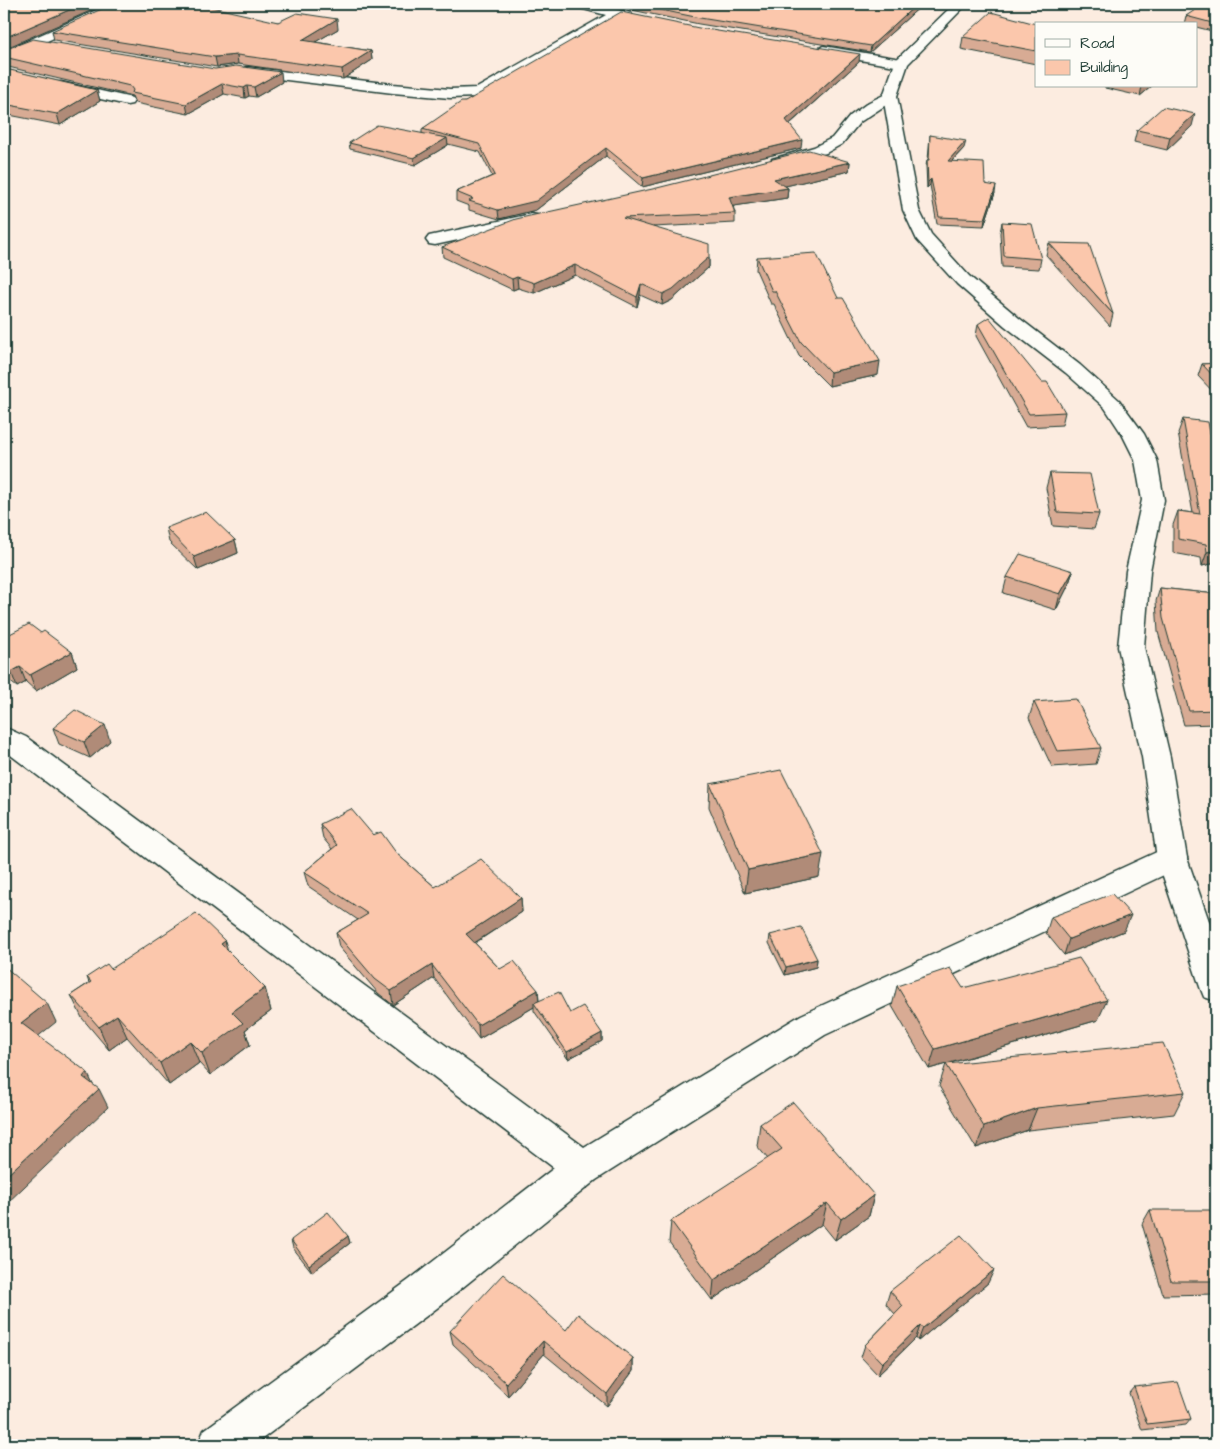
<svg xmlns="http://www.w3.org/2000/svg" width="1220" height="1449" font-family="'Architects Daughter',sans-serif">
<rect width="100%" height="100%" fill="#fcece0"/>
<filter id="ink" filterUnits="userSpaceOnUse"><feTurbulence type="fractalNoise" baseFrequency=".02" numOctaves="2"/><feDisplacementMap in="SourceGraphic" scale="10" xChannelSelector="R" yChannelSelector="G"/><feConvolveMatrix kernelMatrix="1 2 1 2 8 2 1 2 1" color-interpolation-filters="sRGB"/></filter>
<g filter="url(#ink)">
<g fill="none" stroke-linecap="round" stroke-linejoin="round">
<defs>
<g id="street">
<path d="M 110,4 L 126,4 L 124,7 L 4,60 L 4,51 Z"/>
<path d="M 574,4 L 594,4 L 631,13 L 632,16 L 631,19 L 620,18 L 610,23 L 491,94 L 477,97 L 450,98 L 393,93 L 246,75 L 239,71 L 246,67 L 393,84 L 450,89 L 477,88 L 606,15 L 576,7 Z"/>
<path d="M 823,46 L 901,59 L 908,63 L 901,67 L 818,53 L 816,50 Z"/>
<path d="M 61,82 L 132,98 L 134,101 L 132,104 L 127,105 L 56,89 L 54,86 L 56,83 Z"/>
<path d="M 890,92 L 895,93 L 897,96 L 895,99 L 860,122 L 842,144 L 826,153 L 778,167 L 772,165 L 770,162 L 772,159 L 814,147 L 832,138 L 850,116 L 869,102 Z"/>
<path d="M 531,214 L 537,215 L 540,219 L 537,223 L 435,245 L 429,244 L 426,240 L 429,236 Z"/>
<path d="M 4,727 L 26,737 L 584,1147 L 801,1015 L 1161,850 L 1172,846 L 1183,850 L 1187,858 L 1183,866 L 825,1035 L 596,1180 L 437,1308 L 254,1445 L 198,1445 L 204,1430 L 409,1280 L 554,1168 L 4,750 Z"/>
</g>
<path id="secondary" d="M 954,4 L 967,4 L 908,64 L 897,96 L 919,210 L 931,234 L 969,276 L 1019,318 L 1080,365 L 1119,400 L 1144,434 L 1157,460 L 1164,500 L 1150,571 L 1144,647 L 1170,757 L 1187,858 L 1216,941 L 1216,1001 L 1204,997 L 1200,987 L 1157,858 L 1142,757 L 1118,647 L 1126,571 L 1142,500 L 1135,460 L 1122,434 L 1105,408 L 1066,373 L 1005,326 L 957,284 L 917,240 L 903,210 L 883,96 L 896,60 Z"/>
</defs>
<use href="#street" stroke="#1f3d34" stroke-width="3"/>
<use href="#secondary" stroke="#1f3d34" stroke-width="3"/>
<use href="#street" fill="#fdfcf7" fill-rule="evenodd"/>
<use href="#secondary" fill="#fdfcf7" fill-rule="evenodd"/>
</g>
<g fill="#d8ab94" stroke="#1f3d34">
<path d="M 627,4 L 923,4 L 870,52 L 699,24 L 627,9 Z"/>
<path d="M 1216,4 L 1216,32 L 1196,27 L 1196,24 L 1184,24 L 1186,16 Z"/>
<path d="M 278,22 L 338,29 L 315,42 L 371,51 L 372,60 L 343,79 L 238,64 L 217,67 L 54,40 L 52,31 Z"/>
<path d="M 1036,24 L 1036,64 L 961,49 L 963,37 Z"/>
<path d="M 4,50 L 282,82 L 256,97 L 249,96 L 245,98 L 224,94 L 188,114 L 135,103 L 132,96 L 4,66 L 4,67 Z"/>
<path d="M 859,62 L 790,124 L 801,148 L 642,187 L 606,156 L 536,210 L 499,219 L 469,210 L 469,206 L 456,201 L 456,192 L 492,176 L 480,152 L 448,144 L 448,145 L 415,165 L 350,149 L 349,143 L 422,134 L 422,129 L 465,102 Z"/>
<path d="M 4,69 L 97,90 L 100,101 L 60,125 L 4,114 Z"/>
<path d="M 1105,86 L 1152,86 L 1140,96 L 1105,88 Z"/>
<path d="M 1192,126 L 1167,150 L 1134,142 L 1137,130 Z"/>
<path d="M 930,135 L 964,148 L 952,161 L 995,193 L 984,226 L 937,224 L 930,185 L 927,188 L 926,166 L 927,160 L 928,160 Z"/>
<path d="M 850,162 L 849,171 L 785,186 L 788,188 L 787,198 L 733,206 L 735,213 L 735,223 L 653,227 L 709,257 L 709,267 L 672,300 L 662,305 L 640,295 L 637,307 L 575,275 L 534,293 L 518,288 L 513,290 L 443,257 L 442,247 Z"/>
<path d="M 1002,222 L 1041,259 L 1039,269 L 1002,267 L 1000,233 Z"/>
<path d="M 1049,243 L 1113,314 L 1110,326 L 1046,255 Z"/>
<path d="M 757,257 L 838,298 L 878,375 L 829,386 L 799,356 L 774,304 L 771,304 L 756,270 Z"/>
<path d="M 978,324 L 1065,412 L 1062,425 L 1026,427 L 976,336 Z"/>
<path d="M 1216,363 L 1216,395 L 1198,376 L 1202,364 Z"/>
<path d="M 1183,419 L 1216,465 L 1216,563 L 1202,566 L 1201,558 L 1173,553 L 1173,525 L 1178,511 L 1193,513 L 1178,433 Z"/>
<path d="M 1050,473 L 1099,514 L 1094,529 L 1053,526 L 1046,488 Z"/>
<path d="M 166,528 L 235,540 L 238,553 L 198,570 L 169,542 Z"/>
<path d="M 1073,571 L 1068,586 L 1056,610 L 1003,593 L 1007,577 Z"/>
<path d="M 1160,588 L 1216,594 L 1216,724 L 1184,725 L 1158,632 L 1156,601 Z"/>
<path d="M 41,633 L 72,652 L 77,667 L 36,691 L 26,682 L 17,687 L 4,677 L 4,634 L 6,636 Z"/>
<path d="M 1034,702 L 1101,748 L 1096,764 L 1052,767 L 1029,718 Z"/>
<path d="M 53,728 L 110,741 L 90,758 L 59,744 Z"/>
<path d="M 1216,755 L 1216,777 L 1209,771 Z"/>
<path d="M 710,784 L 819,877 L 745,893 L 709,807 Z"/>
<path d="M 320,824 L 373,835 L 397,854 L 435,887 L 521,898 L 522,912 L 475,943 L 500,969 L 538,990 L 539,1001 L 570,1013 L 602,1033 L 602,1041 L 568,1059 L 534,1011 L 534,1007 L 479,1039 L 434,978 L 393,1005 L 378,993 L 339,947 L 336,933 L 358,920 L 308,886 L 304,872 L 332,849 L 323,838 Z"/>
<path d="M 1051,917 L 1124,931 L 1064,955 L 1046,933 Z"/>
<path d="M 770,935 L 817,959 L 816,967 L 785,975 L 769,943 Z"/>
<path d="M 228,952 L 265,988 L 271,1011 L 245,1030 L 250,1045 L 210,1075 L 199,1063 L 169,1085 L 127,1037 L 109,1050 L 82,1018 L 71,995 L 89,983 L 87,977 L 111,969 Z"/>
<path d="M 897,986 L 963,988 L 1098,1020 L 947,1064 L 1185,1092 L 1174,1114 L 1028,1130 L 976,1148 L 939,1086 L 946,1064 L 929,1069 L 892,1006 Z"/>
<path d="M 760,1124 L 874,1195 L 869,1216 L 835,1240 L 822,1224 L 712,1300 L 669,1242 L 671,1221 L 768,1159 L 757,1146 Z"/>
<path d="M 1150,1210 L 1216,1228 L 1216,1294 L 1163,1295 L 1142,1224 Z"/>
<path d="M 348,1236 L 350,1243 L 312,1272 L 293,1248 L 291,1240 Z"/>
<path d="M 988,1283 L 918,1341 L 916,1338 L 878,1375 L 861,1357 L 865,1345 L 895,1314 L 886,1304 L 890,1291 Z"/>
<path d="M 566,1330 L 633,1358 L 633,1371 L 607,1406 L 544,1354 L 508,1396 L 453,1344 L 450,1331 Z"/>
<path d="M 1134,1387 L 1191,1419 L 1186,1425 L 1142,1430 L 1129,1393 Z"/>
</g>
<g fill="#b08b78" stroke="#1f3d34">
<path d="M 83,4 L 106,4 L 4,49 L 4,38 Z"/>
<path d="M 917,4 L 923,4 L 870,52 L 871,46 Z"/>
<path d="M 337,19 L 338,29 L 303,49 L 302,40 Z"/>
<path d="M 371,51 L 372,60 L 343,79 L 342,69 Z"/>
<path d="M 860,54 L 859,62 L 785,128 L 786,120 Z"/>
<path d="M 237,55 L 238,64 L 217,67 L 215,57 Z"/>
<path d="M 281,72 L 282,82 L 256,97 L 254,87 Z"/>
<path d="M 222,84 L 224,94 L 188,114 L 186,104 Z"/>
<path d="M 247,86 L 249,96 L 245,98 L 244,88 Z"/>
<path d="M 1142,86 L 1152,86 L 1140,96 Z"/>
<path d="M 97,90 L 100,101 L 60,125 L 57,114 Z"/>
<path d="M 1195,114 L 1192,126 L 1167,150 L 1170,137 Z"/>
<path d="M 447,138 L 448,145 L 415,165 L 414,158 Z"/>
<path d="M 802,140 L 801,148 L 642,187 L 643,178 Z"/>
<path d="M 966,141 L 964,148 L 946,167 L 948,161 Z"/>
<path d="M 606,148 L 606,156 L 536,210 L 499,219 L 498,210 Z"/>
<path d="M 850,162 L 849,171 L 773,189 L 774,179 Z"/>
<path d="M 931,179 L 930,185 L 927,188 L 928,182 Z"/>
<path d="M 996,186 L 995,193 L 984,226 L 985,219 Z"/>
<path d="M 788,188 L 787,198 L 728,207 L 729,197 Z"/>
<path d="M 709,257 L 709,267 L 672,300 L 662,305 L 663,294 Z"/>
<path d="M 575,265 L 575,275 L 534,293 L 534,283 Z"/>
<path d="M 517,277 L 518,288 L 513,290 L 512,279 Z"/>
<path d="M 641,284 L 640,295 L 637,307 L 637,297 Z"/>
<path d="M 880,361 L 878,375 L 829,386 L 830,372 Z"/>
<path d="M 235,540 L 238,553 L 198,570 L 194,557 Z"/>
<path d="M 1216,550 L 1216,563 L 1202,566 L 1207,552 Z"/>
<path d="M 1073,571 L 1068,586 L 1056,610 L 1060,594 Z"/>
<path d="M 72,652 L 77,667 L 36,691 L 30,675 Z"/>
<path d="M 20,667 L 26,682 L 17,687 L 11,672 Z"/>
<path d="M 105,725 L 110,741 L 90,758 L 84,742 Z"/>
<path d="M 823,854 L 819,877 L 745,893 L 748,870 Z"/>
<path d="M 521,898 L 522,912 L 468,947 L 466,934 Z"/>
<path d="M 1131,915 L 1124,931 L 1064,955 L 1069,939 Z"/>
<path d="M 225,941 L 232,964 L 221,944 Z"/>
<path d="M 817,959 L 816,967 L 785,975 L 786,967 Z"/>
<path d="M 432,965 L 434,978 L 393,1005 L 391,991 Z"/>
<path d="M 265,988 L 271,1011 L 245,1030 L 250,1045 L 210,1075 L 202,1053 L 232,1012 Z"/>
<path d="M 538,990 L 539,1004 L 534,1003 L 534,1007 L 479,1039 L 478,1025 Z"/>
<path d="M 1107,1000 L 1098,1020 L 929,1069 L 935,1049 Z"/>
<path d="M 47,1003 L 56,1022 L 31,1042 L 21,1023 Z"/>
<path d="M 117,1015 L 127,1037 L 109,1050 L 99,1027 Z"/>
<path d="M 602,1033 L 602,1041 L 568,1059 L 567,1052 Z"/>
<path d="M 190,1041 L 199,1063 L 169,1085 L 160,1063 Z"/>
<path d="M 87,1072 L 96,1091 L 83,1077 Z"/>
<path d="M 99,1089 L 108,1107 L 4,1206 L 4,1178 Z"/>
<path d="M 1037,1108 L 1028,1130 L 976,1148 L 984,1127 Z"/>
<path d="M 874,1195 L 869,1216 L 835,1240 L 841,1219 Z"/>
<path d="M 827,1203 L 822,1224 L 712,1300 L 714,1280 Z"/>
<path d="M 348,1236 L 350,1243 L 312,1272 L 309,1265 Z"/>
<path d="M 994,1270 L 988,1283 L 918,1341 L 923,1328 Z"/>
<path d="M 920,1326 L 916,1338 L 878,1375 L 882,1363 Z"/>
<path d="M 543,1341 L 544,1354 L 508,1396 L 506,1383 Z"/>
<path d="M 633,1358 L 633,1371 L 607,1406 L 607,1394 Z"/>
</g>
<g fill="#fbc7ac" stroke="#1f3d34">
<path d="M 4,4 L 83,4 L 4,38 Z"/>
<path d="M 113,4 L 198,4 L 278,22 L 297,13 L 337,19 L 302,40 L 371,51 L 342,69 L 237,55 L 215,57 L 52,31 Z"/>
<path d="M 632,4 L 917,4 L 871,46 L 700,18 Z"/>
<path d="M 1204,4 L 1216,4 L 1216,24 L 1186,16 Z"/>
<path d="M 621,12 L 699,28 L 860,54 L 786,120 L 802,140 L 643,178 L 606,148 L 536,201 L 498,210 L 469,201 L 473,199 L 456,192 L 495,175 L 479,144 L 422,129 L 461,102 L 465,102 Z"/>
<path d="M 991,12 L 1036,24 L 1036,51 L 963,37 Z"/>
<path d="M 33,39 L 215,69 L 236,66 L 281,72 L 254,87 L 247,86 L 244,88 L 222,84 L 186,104 L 132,93 L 133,90 L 130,86 L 4,57 L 4,50 Z"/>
<path d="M 10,70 L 97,90 L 57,114 L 4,104 L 4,73 Z"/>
<path d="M 1163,107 L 1195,114 L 1170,137 L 1137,130 Z"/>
<path d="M 377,125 L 447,138 L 414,158 L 349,143 Z"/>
<path d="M 930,135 L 966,141 L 948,161 L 984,163 L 985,184 L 996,186 L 985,219 L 939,217 L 931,179 L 928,182 L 927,160 L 929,160 Z"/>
<path d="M 809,150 L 850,162 L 774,179 L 788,188 L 729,197 L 735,213 L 623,218 L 709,244 L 709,257 L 673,289 L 663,294 L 641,284 L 637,297 L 575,265 L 534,283 L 517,277 L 512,279 L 442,247 L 516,219 L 657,188 Z"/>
<path d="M 1002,222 L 1032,224 L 1041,259 L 1004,256 Z"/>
<path d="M 1049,243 L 1089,244 L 1113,314 Z"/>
<path d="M 816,253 L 838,298 L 843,298 L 880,361 L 830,372 L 801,342 L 775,291 L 772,291 L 757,257 Z"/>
<path d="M 989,317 L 1042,382 L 1047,382 L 1065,412 L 1029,414 L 978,324 Z"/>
<path d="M 1216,363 L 1216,379 L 1202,364 Z"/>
<path d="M 1183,419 L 1208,422 L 1216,465 L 1216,470 L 1215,470 L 1216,475 L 1216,550 L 1207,552 L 1206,544 L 1178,539 L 1178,511 L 1200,514 Z"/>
<path d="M 1050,473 L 1090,474 L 1099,514 L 1057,512 Z"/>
<path d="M 206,512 L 235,540 L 194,557 L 166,528 Z"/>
<path d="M 1020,554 L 1073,571 L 1060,594 L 1007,577 Z"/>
<path d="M 1160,588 L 1216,594 L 1216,710 L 1189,711 L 1163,618 Z"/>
<path d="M 29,624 L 41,633 L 44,631 L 72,652 L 30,675 L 20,667 L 11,672 L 4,666 L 4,634 L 6,636 Z"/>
<path d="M 1076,699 L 1101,748 L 1057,751 L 1034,702 Z"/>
<path d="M 75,710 L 105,725 L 84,742 L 53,728 Z"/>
<path d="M 781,770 L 823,854 L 748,870 L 710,784 Z"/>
<path d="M 351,809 L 373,835 L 381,832 L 397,854 L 435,887 L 481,859 L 521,898 L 466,934 L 500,969 L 514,961 L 538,990 L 478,1025 L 432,965 L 391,991 L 375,979 L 336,933 L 368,914 L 304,872 L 337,845 L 320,824 Z"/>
<path d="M 1112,894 L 1131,915 L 1069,939 L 1051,917 Z"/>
<path d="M 196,913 L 225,941 L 221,944 L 265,988 L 232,1012 L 243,1023 L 202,1053 L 190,1041 L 160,1063 L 117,1015 L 99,1027 L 71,995 L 91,982 L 87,977 L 107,964 L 111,969 Z"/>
<path d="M 801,927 L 817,959 L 786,967 L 770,935 Z"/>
<path d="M 1079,958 L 1107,1000 L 935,1049 L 897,986 L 950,968 L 963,988 Z"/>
<path d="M 4,966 L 47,1003 L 21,1023 L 87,1072 L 83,1077 L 99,1089 L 4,1178 Z"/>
<path d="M 559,992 L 570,1013 L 583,1006 L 602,1033 L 567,1052 L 534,1003 Z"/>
<path d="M 1163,1043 L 1185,1092 L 1037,1108 L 984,1127 L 946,1064 Z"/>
<path d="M 793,1102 L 874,1195 L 841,1219 L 827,1203 L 714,1280 L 671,1221 L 782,1149 L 760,1124 Z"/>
<path d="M 1150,1210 L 1210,1210 L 1216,1228 L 1216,1281 L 1171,1281 Z"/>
<path d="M 328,1212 L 348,1236 L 309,1265 L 291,1240 Z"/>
<path d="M 961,1235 L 994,1270 L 923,1328 L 920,1326 L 882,1363 L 865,1345 L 903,1306 L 890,1291 Z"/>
<path d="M 503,1274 L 566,1330 L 578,1314 L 633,1358 L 607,1394 L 543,1341 L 506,1383 L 450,1331 Z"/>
<path d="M 1178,1382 L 1191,1419 L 1147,1424 L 1134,1387 Z"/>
</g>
</g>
<rect width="1220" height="1449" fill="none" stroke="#fdfcf7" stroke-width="20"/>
<rect x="10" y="10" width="1200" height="1429" fill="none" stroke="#1f3d34" stroke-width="2" filter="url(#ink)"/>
<rect x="1035" y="22" width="162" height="65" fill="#fdfcf7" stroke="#a4b0a9"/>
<rect x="1045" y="39" width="25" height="8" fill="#fdfcf7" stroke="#a4b0a9"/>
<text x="1080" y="48" font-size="15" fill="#1f3d34">Road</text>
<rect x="1045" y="60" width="25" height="15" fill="#fbc7ac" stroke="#a4b0a9"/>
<text x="1080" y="72" font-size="15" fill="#1f3d34">Building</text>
</svg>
